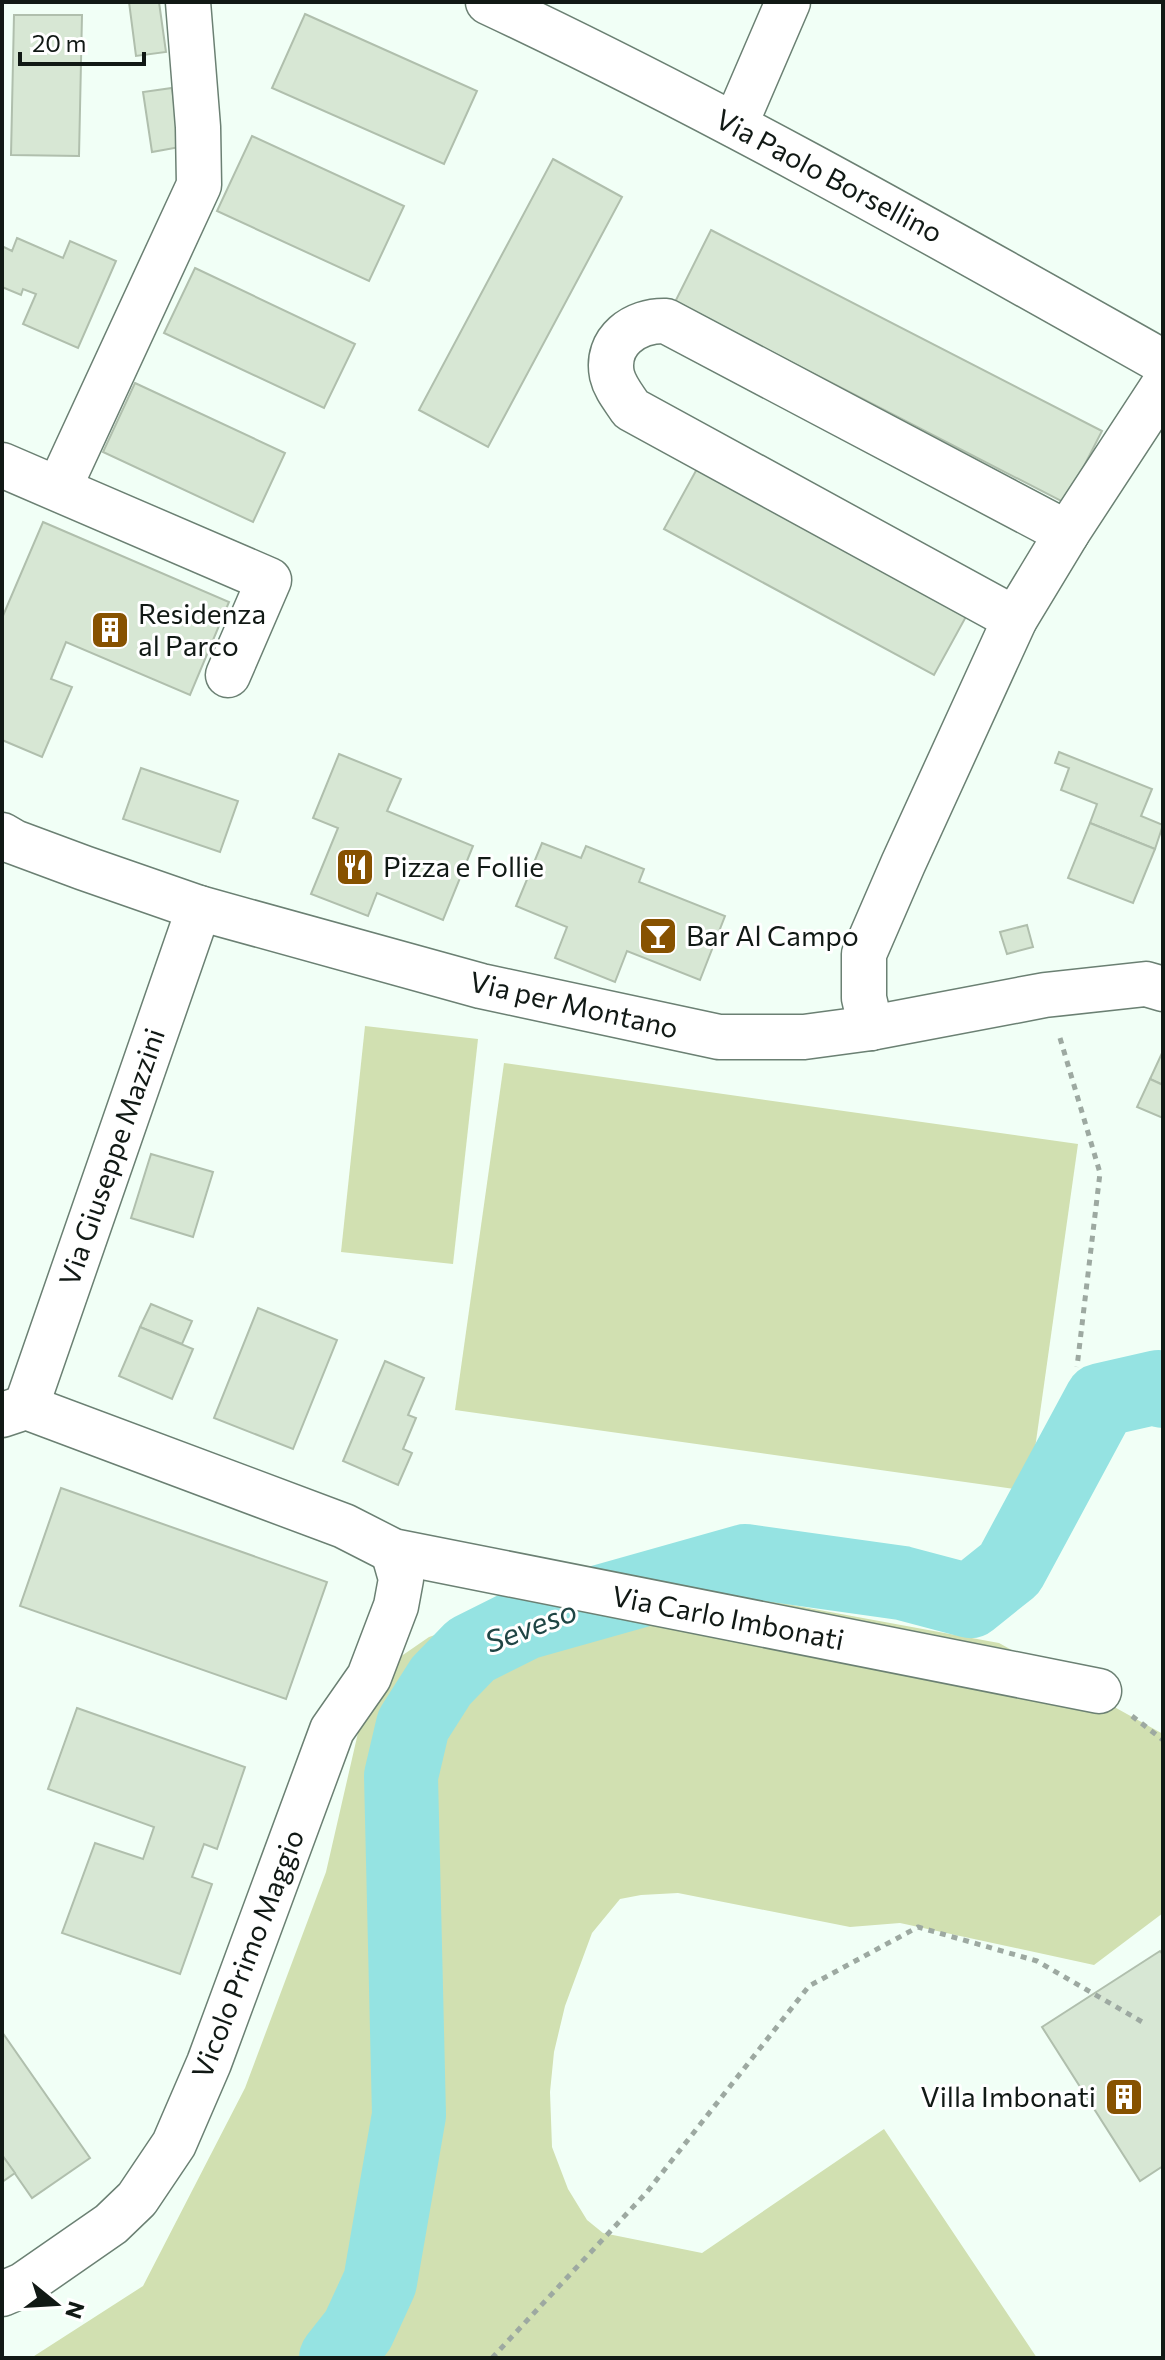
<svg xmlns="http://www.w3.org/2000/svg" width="1165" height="2360" font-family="Commissioner,sans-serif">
<rect width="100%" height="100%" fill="#f1fff6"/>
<g fill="#d1e0b1">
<path d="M 365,1026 L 478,1039 L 453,1264 L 341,1252 Z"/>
<path d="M 504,1063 L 1078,1144 L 1029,1491 L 455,1410 Z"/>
<path d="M 568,1564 L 999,1643 L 1163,1734 L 1163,1913 L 1094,1965 L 900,1923 L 850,1927 L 678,1893 L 641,1895 L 620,1899 L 592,1933 L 565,2006 L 554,2052 L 550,2092 L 552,2147 L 568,2189 L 587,2220 L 603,2233 L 702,2253 L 884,2129 L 1037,2358 L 31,2358 L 143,2286 L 245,2088 L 326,1872 L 363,1711 L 400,1657 L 429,1637 L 494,1615 Z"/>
</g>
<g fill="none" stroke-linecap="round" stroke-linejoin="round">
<path stroke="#95e3e2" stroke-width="74" d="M 336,2358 L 358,2330 L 380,2282 L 409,2115 L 401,1776 L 413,1725 L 441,1681 L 471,1650 L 525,1623 L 745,1561 L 902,1583 L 970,1601 L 1010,1569 L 1101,1400 L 1158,1387 L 1163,1391"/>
</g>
<g fill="#d7e7d4" stroke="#b0bfad" stroke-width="2">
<path d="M 129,2 L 159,2 L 166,52 L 136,56 Z"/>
<path d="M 305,14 L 477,91 L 444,164 L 272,88 Z"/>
<path d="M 14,15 L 82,15 L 79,156 L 11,155 Z"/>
<path d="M 172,88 L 180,147 L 152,152 L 143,92 Z"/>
<path d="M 252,136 L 404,206 L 369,281 L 217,211 Z"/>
<path d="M 553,159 L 622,197 L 488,447 L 419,410 Z"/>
<path d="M 711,230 L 1102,431 L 1065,503 L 675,302 Z"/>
<path d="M 17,238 L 63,258 L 70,241 L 116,261 L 78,348 L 23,324 L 36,294 L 23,289 L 21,295 L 2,287 L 2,246 L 12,251 Z"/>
<path d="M 195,268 L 355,344 L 324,408 L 164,333 Z"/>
<path d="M 135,383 L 285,453 L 253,522 L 103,452 Z"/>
<path d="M 698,467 L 968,613 L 934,675 L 664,529 Z"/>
<path d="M 43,522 L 229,602 L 190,695 L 66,642 L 51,679 L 72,687 L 42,757 L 2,740 L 2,618 Z"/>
<path d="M 1059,752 L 1152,789 L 1141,816 L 1163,825 L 1155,849 L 1090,823 L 1097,804 L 1061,790 L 1069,768 L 1055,763 Z"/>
<path d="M 339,754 L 401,779 L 387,811 L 473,846 L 443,920 L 377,893 L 368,916 L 311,894 L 338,828 L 313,818 Z"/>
<path d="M 141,768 L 238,801 L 220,852 L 123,819 Z"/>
<path d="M 1090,823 L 1155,849 L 1133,903 L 1068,878 Z"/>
<path d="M 542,843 L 581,858 L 586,846 L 644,869 L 639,882 L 725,916 L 700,980 L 627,951 L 615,982 L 555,958 L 567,927 L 516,906 Z"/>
<path d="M 1027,925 L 1033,947 L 1007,954 L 1000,932 Z"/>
<path d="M 1163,1051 L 1163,1085 L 1150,1079 Z"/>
<path d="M 1150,1079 L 1163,1085 L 1163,1118 L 1137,1107 Z"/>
<path d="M 151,1154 L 213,1172 L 193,1237 L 131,1218 Z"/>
<path d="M 151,1304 L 192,1321 L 182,1344 L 140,1327 Z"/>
<path d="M 258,1308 L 337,1340 L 293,1449 L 214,1418 Z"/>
<path d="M 140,1327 L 193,1349 L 172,1399 L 119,1376 Z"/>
<path d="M 385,1361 L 424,1378 L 408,1415 L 416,1418 L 403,1449 L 412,1453 L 398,1485 L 343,1461 Z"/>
<path d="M 61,1488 L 327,1582 L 286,1699 L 20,1606 Z"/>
<path d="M 77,1708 L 245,1767 L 217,1849 L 204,1844 L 192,1877 L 212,1884 L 180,1974 L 62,1933 L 95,1843 L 143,1859 L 154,1827 L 48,1789 Z"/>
<path d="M 1160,1951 L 1163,1955 L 1163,2166 L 1140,2181 L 1042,2027 Z"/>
<path d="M 2,2032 L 90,2158 L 32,2198 L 2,2155 Z"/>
<path d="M 2,2155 L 15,2173 L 2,2182 Z"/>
</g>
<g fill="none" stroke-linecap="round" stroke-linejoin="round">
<defs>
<g id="minor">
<path d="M 488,2 C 720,111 941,237 1163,362"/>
<path d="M 735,125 L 788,2"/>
<path d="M 2,465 L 269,580 L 228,675"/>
<path d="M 59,488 L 199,185 L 198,127 L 188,2"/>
<path d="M 1015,619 L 631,409 C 624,398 615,388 612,375 C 605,341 635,320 666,321 L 1067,533"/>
<path d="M 2,835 L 14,842 L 84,868 L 199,908 L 481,986 L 719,1037 L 804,1037 L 871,1028 L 1045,995 L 1146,984 L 1163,989"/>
<path d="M 871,1028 L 864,998 L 864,954 L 903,864 L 1015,619 L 1067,533 L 1163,386"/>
<path d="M 26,1407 L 199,908"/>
<path d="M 2,1415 L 26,1407 L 344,1526 L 393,1551 L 1099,1691"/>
<path d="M 2,2294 L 23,2285 L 111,2224 L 137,2199 L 174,2144 L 209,2063 L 332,1730 L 369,1677 L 396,1606 L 401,1579 L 393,1551"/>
</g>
</defs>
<use href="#minor" stroke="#6b8073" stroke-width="47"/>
<g stroke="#9da9a1" stroke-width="5" stroke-dasharray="6 6" stroke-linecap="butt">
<path d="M 1060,1038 L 1100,1173 L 1077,1367"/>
<path d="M 1132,1716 L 1163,1740"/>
<path d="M 492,2358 L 647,2192 L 809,1986 L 918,1927 L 1037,1961 L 1144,2023"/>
</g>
<use href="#minor" stroke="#fff" stroke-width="44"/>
</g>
<defs>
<symbol id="building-square" viewBox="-11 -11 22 22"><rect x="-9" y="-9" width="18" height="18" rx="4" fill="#875200" stroke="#fff"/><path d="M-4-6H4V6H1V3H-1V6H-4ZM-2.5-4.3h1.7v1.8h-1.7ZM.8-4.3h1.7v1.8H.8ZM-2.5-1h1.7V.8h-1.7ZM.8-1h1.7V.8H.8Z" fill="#fff"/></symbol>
<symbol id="restaurant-square" viewBox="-11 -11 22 22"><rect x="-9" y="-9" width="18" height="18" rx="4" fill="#875200" stroke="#fff"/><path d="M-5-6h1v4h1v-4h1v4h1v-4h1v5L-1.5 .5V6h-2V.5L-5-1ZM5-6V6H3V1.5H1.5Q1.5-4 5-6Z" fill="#fff"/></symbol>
<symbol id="bar-square" viewBox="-11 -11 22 22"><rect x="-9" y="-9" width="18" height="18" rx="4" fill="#875200" stroke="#fff"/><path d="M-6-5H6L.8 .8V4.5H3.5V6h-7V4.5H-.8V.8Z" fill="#fff"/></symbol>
</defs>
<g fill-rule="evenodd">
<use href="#building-square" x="88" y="608" width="44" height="44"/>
<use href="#restaurant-square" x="333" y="845" width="44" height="44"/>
<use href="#bar-square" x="636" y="914" width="44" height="44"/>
<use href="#building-square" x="1102" y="2075" width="44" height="44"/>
</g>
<g text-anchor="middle" stroke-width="6" stroke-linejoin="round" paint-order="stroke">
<g font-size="28" fill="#111915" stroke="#fff">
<text transform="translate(829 176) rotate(28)" y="10">Via Paolo Borsellino</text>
<text transform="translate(574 1005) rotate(13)" y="10">Via per Montano</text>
<text transform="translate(112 1157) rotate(-71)" y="10">Via Giuseppe Mazzini</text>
<text transform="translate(728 1618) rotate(11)" y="10">Via Carlo Imbonati</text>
<text transform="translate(248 1954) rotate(-69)" y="10">Vicolo Primo Maggio</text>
</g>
<g font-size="28" fill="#111915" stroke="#fff" text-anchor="start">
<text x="138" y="624">Residenza<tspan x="138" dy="32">al Parco</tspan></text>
<text x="383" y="877">Pizza e Follie</text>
<text x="686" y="946">Bar Al Campo</text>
<text x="1096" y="2107" text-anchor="end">Villa Imbonati</text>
</g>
<g font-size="30" font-style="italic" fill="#1f4544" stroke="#fff">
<text transform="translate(531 1627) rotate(-21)" y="10">Seveso</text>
</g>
</g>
<rect width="1165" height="2360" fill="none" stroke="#111915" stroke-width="8"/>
<g transform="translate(56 2304) rotate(108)" stroke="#ffffff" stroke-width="6" paint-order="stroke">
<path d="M0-6L14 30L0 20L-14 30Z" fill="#111915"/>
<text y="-12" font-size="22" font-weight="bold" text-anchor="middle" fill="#111915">N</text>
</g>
<path d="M20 52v12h124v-12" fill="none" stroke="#111915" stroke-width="4"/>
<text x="32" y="52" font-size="24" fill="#111915" stroke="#ffffff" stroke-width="6" paint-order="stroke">20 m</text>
</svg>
